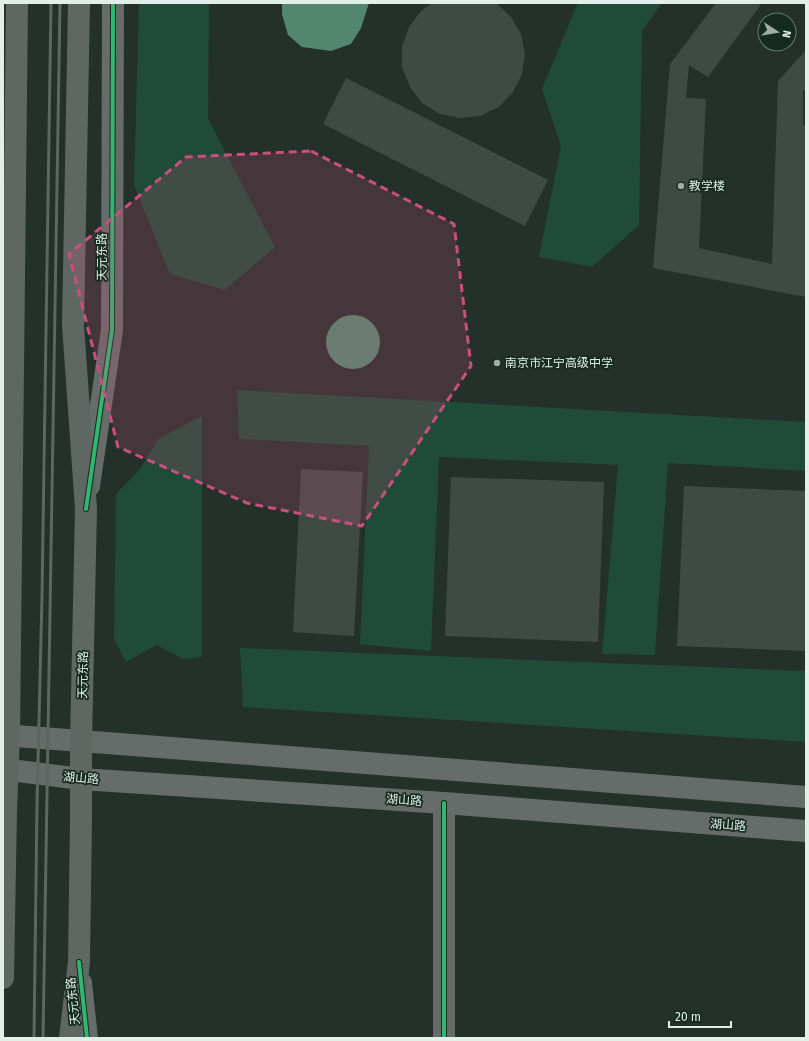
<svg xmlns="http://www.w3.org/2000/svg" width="809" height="1041" font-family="'Fira Sans','Noto Sans SC',sans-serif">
<rect width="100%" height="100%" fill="#24302a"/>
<g fill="#1f4b38">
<path d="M 139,3 L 209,3 L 208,119 L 275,247 L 225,290 L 170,274 L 134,185 Z"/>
<path d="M 578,3 L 662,3 L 642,31 L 639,225 L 592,267 L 539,257 L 561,146 L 542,89 Z"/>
<path d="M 237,390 L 806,422 L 806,471 L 668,463 L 655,655 L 602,654 L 618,465 L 439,457 L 431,651 L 360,644 L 369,446 L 239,439 Z"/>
<path d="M 202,416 L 202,657 L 183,659 L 157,645 L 126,662 L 114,639 L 116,494 L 141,468 L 158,439 Z"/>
<path d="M 240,648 L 806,671 L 806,742 L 243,707 Z"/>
</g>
<g fill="#53866e">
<path d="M 282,3 L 369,3 L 361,28 L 351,44 L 331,51 L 302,47 L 288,35 L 282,14 Z"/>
<circle cx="353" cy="342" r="27"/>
</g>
<g fill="#404a45">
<path d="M 432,3 L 496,3 L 511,17 L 521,34 L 525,54 L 522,74 L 513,92 L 499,107 L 480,116 L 460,118 L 440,114 L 422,103 L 410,87 L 402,67 L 402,47 L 409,27 L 421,11 Z"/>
<path d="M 716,3 L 762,3 L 708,77 L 689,65 L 686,98 L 706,99 L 699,248 L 772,264 L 778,81 L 806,50 L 806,92 L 803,90 L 803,125 L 806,125 L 806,297 L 653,268 L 670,64 Z"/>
<path d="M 346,78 L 548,180 L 525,226 L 323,124 Z"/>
<path d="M 301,469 L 363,472 L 354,636 L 293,632 Z"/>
<path d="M 451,477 L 604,482 L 598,642 L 445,636 Z"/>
<path d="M 684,486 L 806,491 L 806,651 L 677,646 Z"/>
</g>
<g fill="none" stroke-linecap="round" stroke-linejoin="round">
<path stroke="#656a67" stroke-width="22" d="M 444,803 L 444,1038"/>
<g stroke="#656c69" stroke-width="22">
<path d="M 89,486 L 112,330 L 113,3"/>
<path d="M 3,735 L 806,797"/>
<path d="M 3,769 L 81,779 L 444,803 L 806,831"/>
<path d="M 81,983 L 87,1038"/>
</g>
<g stroke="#5f6763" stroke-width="22">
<path d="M 3,978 L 6,810 L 9,735 L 17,3"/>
<path d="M 70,1038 L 79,962 L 81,818 L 81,741 L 86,509 L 73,325 L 79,3"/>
</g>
<g stroke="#5e6661" stroke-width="3">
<path d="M 34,1038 L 37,804 L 42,596 L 51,3"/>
<path d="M 43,1038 L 60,3"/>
</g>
<defs>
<g id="cycleway">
<path d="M 86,509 L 112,330 L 113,3"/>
<path d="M 444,803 L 444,1038"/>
<path d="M 79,962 L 87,1038"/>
</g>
</defs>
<use href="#cycleway" stroke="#152b21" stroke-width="6"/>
<use href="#cycleway" stroke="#33b770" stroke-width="4"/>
</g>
<path fill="#ca4e7e" fill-opacity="0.2" stroke="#ca4e7e" stroke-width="3" stroke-dasharray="8 5" stroke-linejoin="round" d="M 311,151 L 454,224 L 471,366 L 362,526 L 247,503 L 118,447 L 69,254 L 186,157 Z"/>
<g fill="#a0aca6" stroke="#152b21" stroke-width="1.5">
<circle cx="681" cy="186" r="4"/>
<circle cx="497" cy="363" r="4"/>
</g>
<g text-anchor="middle" stroke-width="3.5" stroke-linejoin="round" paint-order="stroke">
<g font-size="12" fill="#e2efe8" stroke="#152b21" text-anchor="start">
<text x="689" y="190">教学楼</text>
<text x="505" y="367">南京市江宁高级中学</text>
</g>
<g font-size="12" fill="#e2efe8" stroke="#152b21">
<text transform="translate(102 257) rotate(-90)" y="4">天元东路</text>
<text transform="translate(83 675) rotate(-89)" y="4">天元东路</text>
<text transform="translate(81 778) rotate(5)" y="4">湖山路</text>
<text transform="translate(404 800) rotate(4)" y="4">湖山路</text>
<text transform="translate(728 825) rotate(4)" y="4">湖山路</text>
<text transform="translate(73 1001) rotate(-96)" y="4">天元东路</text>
</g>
</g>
<rect width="809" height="1041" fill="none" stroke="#e2efe8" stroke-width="8"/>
<g transform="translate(777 32) rotate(102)"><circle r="19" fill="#152b21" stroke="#677971"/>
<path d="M0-3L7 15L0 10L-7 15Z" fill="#a0aca6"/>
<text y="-6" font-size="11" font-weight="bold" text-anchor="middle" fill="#e2efe8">N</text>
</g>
<path d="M669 1021v6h62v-6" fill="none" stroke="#e2efe8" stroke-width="2"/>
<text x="675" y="1021" font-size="12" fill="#e2efe8" stroke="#152b21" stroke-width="3" paint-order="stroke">20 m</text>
</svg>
